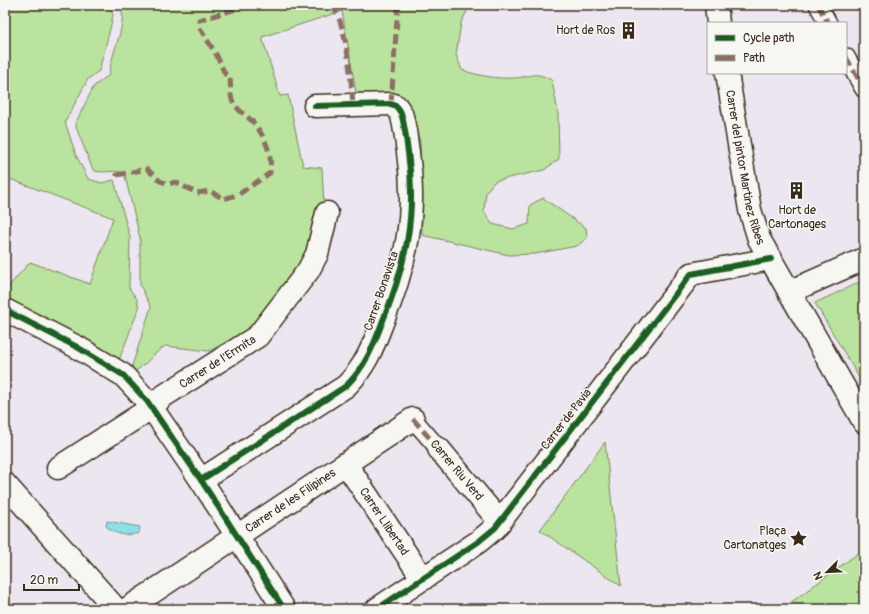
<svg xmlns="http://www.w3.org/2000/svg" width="869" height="614" font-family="Pangolin,sans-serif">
<rect width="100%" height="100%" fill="#ece6f1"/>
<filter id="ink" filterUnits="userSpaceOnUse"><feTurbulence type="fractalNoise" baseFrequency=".025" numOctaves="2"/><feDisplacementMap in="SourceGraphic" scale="8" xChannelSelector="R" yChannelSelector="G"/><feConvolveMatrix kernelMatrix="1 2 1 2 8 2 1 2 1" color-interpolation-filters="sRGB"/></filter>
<g filter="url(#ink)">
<g fill="#bae39f" stroke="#7a865e">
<path d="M 5,5 L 109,5 L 113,15 L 111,25 L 99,71 L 88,79 L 65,122 L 76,155 L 88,179 L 102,183 L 114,180 L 130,237 L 129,288 L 137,299 L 139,308 L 119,360 L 5,300 L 5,285 L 9,286 L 30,262 L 90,284 L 113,218 L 5,177 Z"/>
<path d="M 121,5 L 470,5 L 461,23 L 456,55 L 462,70 C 480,76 496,79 515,78 C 534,76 534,71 552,80 L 558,113 L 559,159 L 544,170 L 495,181 L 486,192 L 484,211 L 492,224 L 513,229 L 529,224 L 530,205 L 543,198 L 586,228 L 587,238 L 577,246 L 535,254 L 509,255 L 422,235 L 420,141 L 406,98 L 358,104 L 342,11 L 262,37 L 280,96 L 288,95 L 303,166 L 322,168 L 324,207 L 313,253 L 277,305 L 246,332 L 209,351 L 165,346 C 154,353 145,366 135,371 L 132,366 L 151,307 L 140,285 L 140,238 L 125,176 L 121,172 C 113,170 100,174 93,170 L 76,127 L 76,122 L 94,86 L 109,75 C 111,51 127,29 121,5 Z"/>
<path d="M 864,280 L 864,386 L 815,303 Z"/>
<path d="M 605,442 L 621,586 L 540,530 Z"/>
<path d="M 864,549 L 864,609 L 794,609 L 790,603 Z"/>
</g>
<path fill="#8fe0e6" stroke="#6d9796" d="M 107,521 L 140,527 L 139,533 C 126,537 116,535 106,526 Z"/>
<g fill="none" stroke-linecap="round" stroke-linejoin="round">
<defs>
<g id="pedestrian">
<path d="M 818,5 L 828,23"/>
<path d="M 846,57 L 864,89"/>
<path d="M 413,419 L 439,449"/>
</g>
<g id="minor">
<path d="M 716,5 L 718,23"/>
<path id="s1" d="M 727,73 L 750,210 L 759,239 L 864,422"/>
<path d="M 789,292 L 864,259"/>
<path d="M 5,310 L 77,347 L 123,375 L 147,401 L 201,480 L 284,609"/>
<path d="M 439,449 L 500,522"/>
<path id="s2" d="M 346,464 L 423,579"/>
<path id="s3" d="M 58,468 L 151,408 L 162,397 L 258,336 L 308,271 L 317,254 L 327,213"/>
<path d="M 201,480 L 346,386 C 365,367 373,347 382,323 C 406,265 417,215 408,152 C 406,139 405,125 401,113 L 396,106 L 391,104 L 315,106"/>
<path d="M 5,484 L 116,609"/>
<path id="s4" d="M 127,609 L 413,419"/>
<path d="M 377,609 L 478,542 L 495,528 L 691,274 L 771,259"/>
</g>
</defs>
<use href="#pedestrian" stroke="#3b2a1e" stroke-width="20"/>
<use href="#minor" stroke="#3b2a1e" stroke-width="25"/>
<use href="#pedestrian" stroke="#f6f6f2" stroke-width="17"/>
<use href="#minor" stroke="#f6f6f2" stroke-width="22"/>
<g stroke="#8d6e63" stroke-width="5" stroke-dasharray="10 5" stroke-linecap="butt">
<path d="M 333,5 C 347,30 351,76 353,106"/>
<path d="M 818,5 L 828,23"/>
<path d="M 846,57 L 864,89"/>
<path d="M 391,104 L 398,5"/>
<path d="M 117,176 L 117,175 L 147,169 L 160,181 L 169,184 L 175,182 L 197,193 L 210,191 L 224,199 L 239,194 L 270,173 C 273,155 264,133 251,120 C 244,114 236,109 232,100 C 230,94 231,85 230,78 L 225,74 L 216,54 L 199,27 L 199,20 L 250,5"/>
<path d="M 413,419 L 439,449"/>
</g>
<defs>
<g id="cycleway">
<path d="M 5,310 L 77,347 L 123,375 L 147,401 L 201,480 L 284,609"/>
<path d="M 201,480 L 346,386 C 365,367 373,347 382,323 C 406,265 417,215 408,152 C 406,139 405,125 401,113 L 396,106 L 391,104 L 315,106"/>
<path d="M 377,609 L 478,542 L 495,528 L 691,274 L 771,259"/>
</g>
</defs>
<use href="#cycleway" stroke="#f6f6f2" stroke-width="8"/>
<use href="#cycleway" stroke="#1b5e20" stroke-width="6"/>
</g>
</g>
<defs>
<symbol id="building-bare" viewBox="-9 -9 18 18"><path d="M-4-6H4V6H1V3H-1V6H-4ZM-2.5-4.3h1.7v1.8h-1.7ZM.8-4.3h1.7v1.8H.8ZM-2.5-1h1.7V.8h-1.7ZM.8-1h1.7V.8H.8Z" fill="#3b2a1e" stroke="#f6f6f2" stroke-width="2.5" paint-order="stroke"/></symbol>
<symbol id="sight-bare" viewBox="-9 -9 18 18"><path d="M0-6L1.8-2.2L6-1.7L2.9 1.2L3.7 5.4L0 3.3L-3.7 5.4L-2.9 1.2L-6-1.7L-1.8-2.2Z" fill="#3b2a1e" stroke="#f6f6f2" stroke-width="2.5" paint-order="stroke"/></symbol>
</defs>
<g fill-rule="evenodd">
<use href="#building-bare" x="616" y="18" width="25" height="25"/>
<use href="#building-bare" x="784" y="178" width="25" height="25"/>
<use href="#sight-bare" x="786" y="526" width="25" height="25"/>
</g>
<g text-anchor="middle" stroke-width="3" stroke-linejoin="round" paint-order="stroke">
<g font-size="12" fill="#3b2a1e" stroke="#f6f6f2" text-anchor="end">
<text x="615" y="34">Hort de Ros</text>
<text x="797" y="214" text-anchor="middle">Hort de<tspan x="797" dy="14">Cartonages</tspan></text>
<text x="786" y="535">Plaça<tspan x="786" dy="14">Cartonatges</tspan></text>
</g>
<g font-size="12" fill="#3b2a1e" stroke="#f6f6f2">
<text dy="4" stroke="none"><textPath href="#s1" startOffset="96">Carrer del pintor Martinez Ribes</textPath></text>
<text transform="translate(381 291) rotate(-71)" y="4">Carrer Bonavista</text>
<text dy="4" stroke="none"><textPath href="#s3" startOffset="192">Carrer de l'Ermita</textPath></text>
<text transform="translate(566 419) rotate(-52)" y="4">Carrer de Pavia</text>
<text transform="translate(457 470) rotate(50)" y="4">Carrer Riu Verd</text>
<text dy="4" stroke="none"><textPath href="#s4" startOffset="196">Carrer de les Filipines</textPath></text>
<text dy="4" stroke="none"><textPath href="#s2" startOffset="69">Carrer Llibertad</textPath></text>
</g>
</g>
<rect width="869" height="614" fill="none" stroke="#f6f6f2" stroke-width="20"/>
<rect x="10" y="10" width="849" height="594" fill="none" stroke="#3b2a1e" stroke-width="1.5" filter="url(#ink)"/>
<rect x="707" y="22" width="140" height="52" fill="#f6f6f2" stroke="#aba49d"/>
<rect x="715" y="35" width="20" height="6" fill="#1b5e20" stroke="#aba49d"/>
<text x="743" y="42" font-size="12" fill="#3b2a1e">Cycle path</text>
<rect x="715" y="55" width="20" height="6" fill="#8d6e63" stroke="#aba49d"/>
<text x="743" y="62" font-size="12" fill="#3b2a1e">Path</text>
<g transform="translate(827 572) rotate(246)" stroke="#f6f6f2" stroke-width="3" paint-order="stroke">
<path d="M0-3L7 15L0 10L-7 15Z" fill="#3b2a1e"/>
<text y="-6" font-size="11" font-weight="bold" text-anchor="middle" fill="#3b2a1e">N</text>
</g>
<path d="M24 584v6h55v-6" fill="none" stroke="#3b2a1e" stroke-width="2"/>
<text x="30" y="584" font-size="12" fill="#3b2a1e" stroke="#f6f6f2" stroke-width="3" paint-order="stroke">20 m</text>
</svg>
